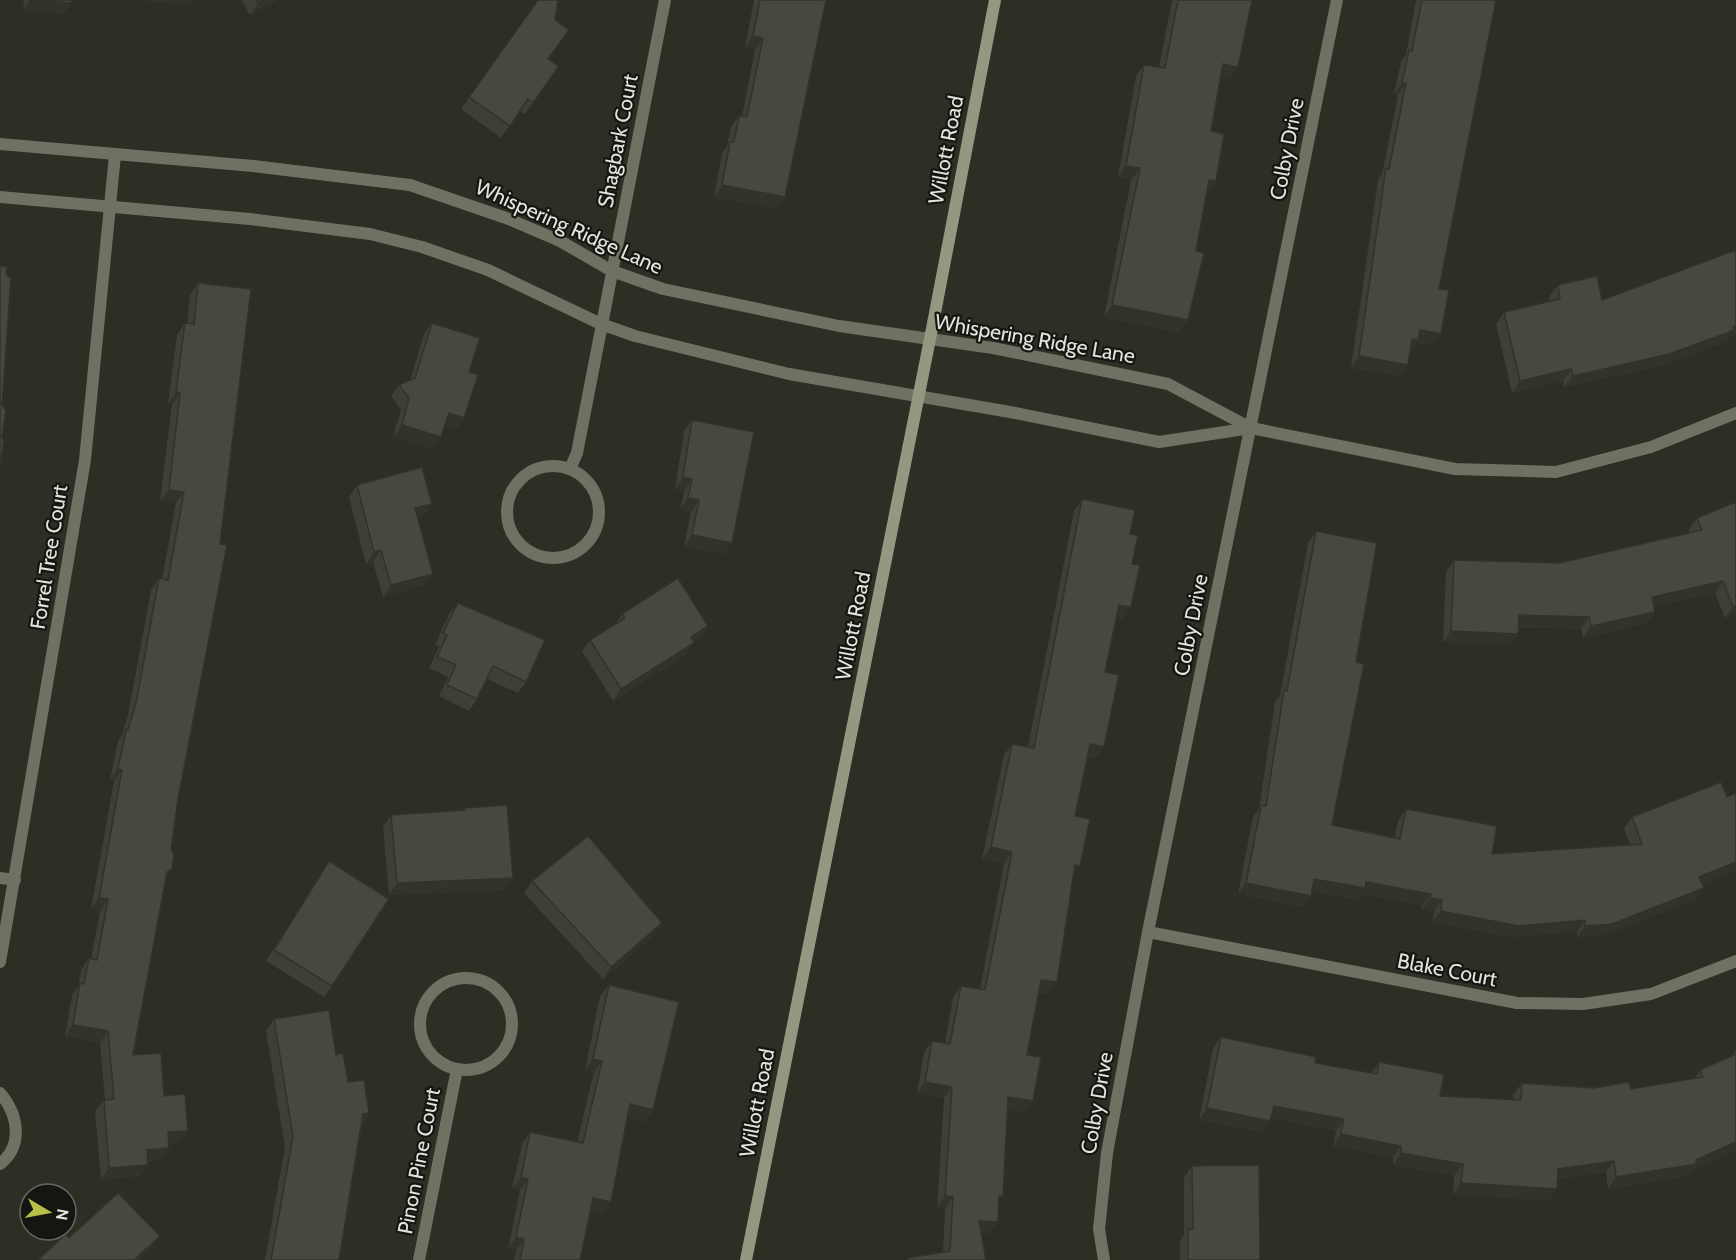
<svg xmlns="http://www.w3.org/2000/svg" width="1736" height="1260" font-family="Cabin,sans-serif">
<rect width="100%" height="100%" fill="#2d2e24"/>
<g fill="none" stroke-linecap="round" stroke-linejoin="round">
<g stroke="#6f7163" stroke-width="12">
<path d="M 0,144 L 253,166 L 410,185 L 506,218 L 560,241 L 612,271 L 663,289 L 839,326 L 993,348 L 1168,384 L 1251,428 L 1455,469 L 1556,472 L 1651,447 L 1736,413"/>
<path d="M 0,197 L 250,219 L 370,234 L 422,247 L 488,270 L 601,324 L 635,336 L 789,374 L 1010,412 L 1159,442 L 1251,428"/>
<circle cx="553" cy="512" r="46"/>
<path d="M 570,469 L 577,453 L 665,0"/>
<path d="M 0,878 L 15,880"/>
<path d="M 1148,932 L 1517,1003 L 1583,1004 L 1651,994 L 1736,961"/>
<path d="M 0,962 L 85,460 L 115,155"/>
<circle cx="466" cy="1024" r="46"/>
<path d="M 0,1093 C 18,1114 24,1145 0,1164"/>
<path d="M 419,1260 L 457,1069"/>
<path d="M 1104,1260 L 1099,1229 L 1107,1153 L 1148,932 L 1337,0"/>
</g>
<path stroke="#959781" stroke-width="12" d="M 746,1260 L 930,339 L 995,0"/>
</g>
<g fill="#3e3f35">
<path d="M 24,0 L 72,0 L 71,3 L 63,14 L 23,10 Z"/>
<path d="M 242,0 L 278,0 L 250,15 Z"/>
<path d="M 538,0 L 555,20 L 548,59 L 559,66 L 525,114 L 520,111 L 501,138 L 461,109 Z"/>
<path d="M 754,0 L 826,0 L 785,197 L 777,209 L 714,197 L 722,153 L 727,146 L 731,127 L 739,116 L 742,116 L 755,50 L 745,48 Z"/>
<path d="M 1172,0 L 1252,0 L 1229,78 L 1220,77 L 1211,131 L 1216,181 L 1208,193 L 1207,193 L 1196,251 L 1188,320 L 1179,332 L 1104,317 L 1131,180 L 1118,177 L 1136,76 L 1144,65 L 1159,67 Z"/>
<path d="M 1416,0 L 1496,0 L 1439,289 L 1433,345 L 1416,343 L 1410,351 L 1400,376 L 1351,368 L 1378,180 L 1382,174 L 1398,95 L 1394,94 L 1401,62 L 1406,54 Z"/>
<path d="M 198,283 L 178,799 L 171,849 L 172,869 L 165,878 L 133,1055 L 164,1096 L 180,1142 L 169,1143 L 161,1159 L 148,1161 L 140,1176 L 101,1179 L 95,1111 L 104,1100 L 105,1100 L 100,1043 L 65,1036 L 72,995 L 78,987 L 81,970 L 89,958 L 91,959 L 100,911 L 91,909 L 114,781 L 110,780 L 118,741 L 122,735 L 128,715 L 151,590 L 159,578 L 162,579 L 176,503 L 160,501 L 172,404 L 168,404 L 177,335 L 185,323 L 187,323 L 190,295 Z"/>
<path d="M 1558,285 L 1602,300 L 1730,337 L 1726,342 L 1661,366 L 1564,387 L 1563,381 L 1512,393 L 1496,324 L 1504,312 L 1550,302 L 1549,297 Z"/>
<path d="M 432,323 L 469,372 L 464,418 L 456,430 L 445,426 L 433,449 L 393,436 L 401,410 L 391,396 L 399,385 L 410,381 L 424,334 Z"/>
<path d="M 692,420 L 724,554 L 684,546 L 691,512 L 680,510 L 684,491 L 675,489 L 684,431 Z"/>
<path d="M 357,485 L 424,516 L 417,517 L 433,574 L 424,585 L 383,597 L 373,562 L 366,564 L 349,497 Z"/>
<path d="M 1082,499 L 1130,534 L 1132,564 L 1123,619 L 1116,617 L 1105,672 L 1104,747 L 1096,758 L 1088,757 L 1075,816 L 1074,875 L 1057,982 L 1048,994 L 1039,992 L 1027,1055 L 1033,1101 L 1025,1113 L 1008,1110 L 999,1202 L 990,1234 L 981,1233 L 986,1260 L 907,1260 L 908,1258 L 943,1252 L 945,1208 L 937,1208 L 944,1098 L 917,1093 L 924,1052 L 932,1041 L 945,1043 L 953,997 L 961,986 L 980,989 L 1004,863 L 982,859 L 1004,755 L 1012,744 L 1028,747 L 1074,511 Z"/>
<path d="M 1736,502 L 1736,614 L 1725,618 L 1715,593 L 1654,606 L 1655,612 L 1647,623 L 1583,638 L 1581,629 L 1519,627 L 1518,634 L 1510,645 L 1443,642 L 1446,572 L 1454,560 L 1559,563 L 1690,533 L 1689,529 L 1697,518 Z"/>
<path d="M 1316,531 L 1356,662 L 1332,825 L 1395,837 L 1398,821 L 1406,809 L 1492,854 L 1630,844 L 1624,829 L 1632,817 L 1702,884 L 1696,900 L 1604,935 L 1577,937 L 1577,932 L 1511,937 L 1432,922 L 1434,912 L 1422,910 L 1422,906 L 1361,894 L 1357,900 L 1312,891 L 1303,907 L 1238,894 L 1253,817 L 1259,809 L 1275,702 L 1280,695 L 1308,543 Z"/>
<path d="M 458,603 L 526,682 L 518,693 L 487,679 L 477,699 L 469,711 L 439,696 L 448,677 L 429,668 L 439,647 L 435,645 L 449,614 Z"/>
<path d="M 622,614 L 708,626 L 700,638 L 694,642 L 686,655 L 613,701 L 582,651 L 590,640 L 615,624 Z"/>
<path d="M 464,808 L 513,878 L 505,890 L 389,895 L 383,827 L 391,815 L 463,810 Z"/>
<path d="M 329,861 L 332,986 L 324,997 L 266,961 Z"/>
<path d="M 532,881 L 662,923 L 654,935 L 603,979 L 524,893 Z"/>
<path d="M 609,985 L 653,1110 L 645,1122 L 627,1117 L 603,1214 L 591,1211 L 580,1260 L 514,1260 L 516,1250 L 508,1249 L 520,1190 L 512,1189 L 522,1144 L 530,1132 L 577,1142 L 594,1072 L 585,1070 L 600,996 Z"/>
<path d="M 274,1019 L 336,1055 L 348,1082 L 369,1113 L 362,1124 L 339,1260 L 265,1260 L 285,1147 L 266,1031 Z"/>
<path d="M 1221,1037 L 1315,1063 L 1371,1073 L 1379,1062 L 1440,1096 L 1513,1100 L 1513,1095 L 1522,1083 L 1631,1089 L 1694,1079 L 1700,1070 L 1731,1057 L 1736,1050 L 1736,1150 L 1693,1169 L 1688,1176 L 1608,1189 L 1606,1172 L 1557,1179 L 1549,1201 L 1453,1194 L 1454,1176 L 1393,1165 L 1393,1157 L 1333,1146 L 1336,1131 L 1271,1118 L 1262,1132 L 1199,1120 L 1213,1048 Z"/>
<path d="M 1192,1166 L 1260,1260 L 1180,1260 L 1180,1241 L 1184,1234 L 1184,1177 Z"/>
</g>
<g fill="#32332b">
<path d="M 30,0 L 42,0 L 71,3 L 63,14 L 23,10 Z"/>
<path d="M 130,0 L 193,0 L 189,5 Z"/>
<path d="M 264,0 L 278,0 L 250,15 L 258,3 Z"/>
<path d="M 753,36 L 763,38 L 755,50 L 745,48 Z"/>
<path d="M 1223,64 L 1238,67 L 1229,78 L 1214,75 Z"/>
<path d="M 1402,83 L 1406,83 L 1398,95 L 1394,94 Z"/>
<path d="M 1126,166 L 1140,168 L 1131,180 L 1118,177 Z"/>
<path d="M 1209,180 L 1216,181 L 1208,193 L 1201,192 Z"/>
<path d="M 722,185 L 785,197 L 777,209 L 714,197 Z"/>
<path d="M 1112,305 L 1188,320 L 1179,332 L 1104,317 Z"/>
<path d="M 1736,326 L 1736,335 L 1730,337 L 1726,342 L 1661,366 L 1564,387 L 1573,376 Z"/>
<path d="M 1420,330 L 1441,334 L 1433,345 L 1416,343 L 1410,351 L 1412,339 Z"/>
<path d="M 1359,356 L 1408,365 L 1400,376 L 1351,368 Z"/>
<path d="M 1571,369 L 1563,381 L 1512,393 L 1520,381 Z"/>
<path d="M 176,392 L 180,393 L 172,404 L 168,404 Z"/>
<path d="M 449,413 L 464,418 L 456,430 L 441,425 Z"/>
<path d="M 402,425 L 441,437 L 433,449 L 393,436 Z"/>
<path d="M 683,477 L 692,479 L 684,491 L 675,489 Z"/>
<path d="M 169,490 L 184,492 L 176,503 L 160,501 Z"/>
<path d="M 688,498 L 699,500 L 691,512 L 680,510 Z"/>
<path d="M 432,504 L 424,516 L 407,520 L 415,508 Z"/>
<path d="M 692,535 L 732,543 L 724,554 L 684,546 Z"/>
<path d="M 381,550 L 373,562 L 366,564 L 374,552 Z"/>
<path d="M 433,574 L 424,585 L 383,597 L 391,585 Z"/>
<path d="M 1723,581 L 1715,593 L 1644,609 L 1652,597 Z"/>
<path d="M 1119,605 L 1131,607 L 1123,619 L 1111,616 Z"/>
<path d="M 1736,605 L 1736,614 L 1725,618 L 1733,607 Z"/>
<path d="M 1655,612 L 1647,623 L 1583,638 L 1591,626 Z"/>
<path d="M 1519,615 L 1589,617 L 1581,629 L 1511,626 Z"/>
<path d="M 708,626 L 700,638 L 683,648 L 691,637 Z"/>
<path d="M 1451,631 L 1518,634 L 1510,645 L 1443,642 Z"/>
<path d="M 694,643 L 686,655 L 613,701 L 621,689 Z"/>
<path d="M 1090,744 L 1104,747 L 1096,758 L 1082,756 Z"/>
<path d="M 118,769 L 122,770 L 114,781 L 110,780 Z"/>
<path d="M 991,847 L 1012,852 L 1004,863 L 982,859 Z"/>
<path d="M 1736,862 L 1736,871 L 1691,889 L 1699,877 Z"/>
<path d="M 1075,865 L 1080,866 L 1072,877 Z"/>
<path d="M 513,878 L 505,890 L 389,895 L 397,883 Z"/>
<path d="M 1314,879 L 1366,882 L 1431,894 L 1422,906 L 1361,894 L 1357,900 L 1306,890 Z"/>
<path d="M 1246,883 L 1311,896 L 1303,907 L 1238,894 Z"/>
<path d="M 1704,888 L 1696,900 L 1604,935 L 1577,937 L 1585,926 Z"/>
<path d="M 99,898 L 108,899 L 100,911 L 91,909 Z"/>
<path d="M 1430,898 L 1442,900 L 1434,912 L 1422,910 Z"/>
<path d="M 1441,911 L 1585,920 L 1577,932 L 1511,937 L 1432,922 Z"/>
<path d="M 662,923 L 654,935 L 603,979 L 611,967 Z"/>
<path d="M 1041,980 L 1057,982 L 1048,994 L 1033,991 Z"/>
<path d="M 73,1025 L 108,1031 L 100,1043 L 65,1036 Z"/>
<path d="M 593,1059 L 602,1061 L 594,1072 L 585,1070 Z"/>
<path d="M 925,1082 L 952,1087 L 944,1098 L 917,1093 Z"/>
<path d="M 1008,1097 L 1033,1101 L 1025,1113 L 1000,1109 Z"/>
<path d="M 630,1104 L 653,1110 L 645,1122 L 621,1116 Z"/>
<path d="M 1274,1106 L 1344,1119 L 1336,1131 L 1266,1117 Z"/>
<path d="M 1207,1108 L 1270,1121 L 1262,1132 L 1199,1120 Z"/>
<path d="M 369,1113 L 361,1124 L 363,1114 Z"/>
<path d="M 188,1131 L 180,1142 L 160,1144 L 168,1132 Z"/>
<path d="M 1341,1134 L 1401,1146 L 1393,1157 L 1333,1146 Z"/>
<path d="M 1736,1142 L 1736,1150 L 1693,1169 L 1688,1176 L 1608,1189 L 1616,1177 L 1696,1160 Z"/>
<path d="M 169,1148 L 161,1159 L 139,1161 L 147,1150 Z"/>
<path d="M 1401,1153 L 1463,1164 L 1454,1176 L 1393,1165 Z"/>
<path d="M 1614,1161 L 1606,1172 L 1550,1180 L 1558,1169 Z"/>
<path d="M 148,1165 L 140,1176 L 101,1179 L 109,1168 Z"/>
<path d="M 521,1178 L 528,1179 L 520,1190 L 512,1189 Z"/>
<path d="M 1461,1183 L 1557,1189 L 1549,1201 L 1453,1194 Z"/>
<path d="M 945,1196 L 953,1197 L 945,1208 L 937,1208 Z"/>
<path d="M 593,1198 L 611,1202 L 603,1214 L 585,1210 Z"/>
<path d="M 979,1221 L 998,1222 L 990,1234 L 971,1233 Z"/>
<path d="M 160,1236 L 152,1248 L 139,1260 L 134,1260 Z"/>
<path d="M 516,1237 L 524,1239 L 516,1250 L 508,1249 Z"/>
</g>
<g fill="#48493e" stroke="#32332b" stroke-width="1.5">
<path d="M 42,0 L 72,0 L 71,3 Z"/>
<path d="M 256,0 L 264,0 L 258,3 Z"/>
<path d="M 538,0 L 558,0 L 555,20 L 569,30 L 548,59 L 559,66 L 533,103 L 528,99 L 510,126 L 469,97 Z"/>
<path d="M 760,0 L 826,0 L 785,197 L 722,185 L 730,142 L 734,142 L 739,116 L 747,117 L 763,38 L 753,36 Z"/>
<path d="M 1178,0 L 1252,0 L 1238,67 L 1223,64 L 1211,131 L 1224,134 L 1216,181 L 1209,180 L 1196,251 L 1204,253 L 1188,320 L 1112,305 L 1140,168 L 1126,166 L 1144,65 L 1165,68 Z"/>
<path d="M 1422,0 L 1496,0 L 1439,289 L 1449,290 L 1441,334 L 1420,330 L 1418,340 L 1412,339 L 1408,365 L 1359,356 L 1386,168 L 1389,169 L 1406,83 L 1402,83 L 1409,50 L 1412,51 Z"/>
<path d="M 1736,250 L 1736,326 L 1733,327 L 1735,330 L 1669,354 L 1573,376 L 1571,369 L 1520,381 L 1504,312 L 1560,299 L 1558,285 L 1597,276 L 1602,300 Z"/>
<path d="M 0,266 L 7,267 L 6,274 L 11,278 L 2,405 L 6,410 L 2,438 L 4,439 L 0,470 Z"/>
<path d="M 198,283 L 251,289 L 220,544 L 227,545 L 178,799 L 171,849 L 174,855 L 172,869 L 167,872 L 133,1055 L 161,1053 L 164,1096 L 185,1094 L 188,1131 L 168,1132 L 169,1148 L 147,1150 L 148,1165 L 109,1168 L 104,1100 L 114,1099 L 108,1031 L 73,1025 L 80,983 L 84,984 L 89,958 L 97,960 L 108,899 L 99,898 L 122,770 L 118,769 L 126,730 L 128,730 L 136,703 L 159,578 L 168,580 L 184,492 L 169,490 L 180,393 L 176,392 L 185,323 L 194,324 Z"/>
<path d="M 432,323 L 480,338 L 469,372 L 478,375 L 464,418 L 449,413 L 441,437 L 402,425 L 409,398 L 399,385 L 415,378 Z"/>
<path d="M 692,420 L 754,432 L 732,543 L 692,535 L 699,500 L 688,498 L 692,479 L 683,477 Z"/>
<path d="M 422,467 L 432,504 L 415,508 L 433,574 L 391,585 L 381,550 L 374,552 L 357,485 Z"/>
<path d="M 1082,499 L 1135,510 L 1130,534 L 1138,535 L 1132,564 L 1140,565 L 1131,607 L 1119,605 L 1105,672 L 1119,675 L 1104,747 L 1090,744 L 1075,816 L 1090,819 L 1080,866 L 1075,865 L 1057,982 L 1041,980 L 1027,1055 L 1041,1057 L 1033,1101 L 1008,1097 L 1003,1196 L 999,1196 L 998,1222 L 979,1221 L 986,1260 L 908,1260 L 908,1258 L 950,1251 L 953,1197 L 945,1196 L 952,1087 L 925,1082 L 932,1041 L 950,1044 L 961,986 L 985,990 L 1012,852 L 991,847 L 1012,744 L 1034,748 Z"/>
<path d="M 1736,502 L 1736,605 L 1733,607 L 1723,581 L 1652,597 L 1655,612 L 1591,626 L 1589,617 L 1519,615 L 1518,634 L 1451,631 L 1454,560 L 1559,563 L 1702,530 L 1697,518 Z"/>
<path d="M 1316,531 L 1377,543 L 1356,662 L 1364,664 L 1332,825 L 1400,839 L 1406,809 L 1497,826 L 1492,854 L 1642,844 L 1632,817 L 1721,782 L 1727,797 L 1736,793 L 1736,862 L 1699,877 L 1704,888 L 1612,924 L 1585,926 L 1585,920 L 1519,926 L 1441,911 L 1442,900 L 1430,898 L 1431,894 L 1366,882 L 1365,888 L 1314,879 L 1311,896 L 1246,883 L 1261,806 L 1266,806 L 1284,690 L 1287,691 Z"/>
<path d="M 678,578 L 708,626 L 691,637 L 694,643 L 621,689 L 590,640 L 625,618 L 622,614 Z"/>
<path d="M 458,603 L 545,640 L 526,682 L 493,666 L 477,699 L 447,685 L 456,665 L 437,657 L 447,635 L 443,633 Z"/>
<path d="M 507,805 L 513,878 L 397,883 L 391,815 L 465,810 L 464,808 Z"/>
<path d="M 588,836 L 662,923 L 611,967 L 532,881 Z"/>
<path d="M 329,861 L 389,899 L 332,986 L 274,950 Z"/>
<path d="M 609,985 L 679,1002 L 653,1110 L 630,1104 L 611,1202 L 593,1198 L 580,1260 L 520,1260 L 524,1239 L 516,1237 L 528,1179 L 521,1178 L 530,1132 L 583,1143 L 602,1061 L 593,1059 Z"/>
<path d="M 329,1010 L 336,1055 L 343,1053 L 348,1082 L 364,1080 L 369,1113 L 363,1114 L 339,1260 L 271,1260 L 293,1136 L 274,1019 Z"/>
<path d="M 1221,1037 L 1316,1057 L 1315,1063 L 1377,1074 L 1379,1062 L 1444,1074 L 1440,1096 L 1521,1100 L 1522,1083 L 1594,1088 L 1629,1082 L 1631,1089 L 1703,1077 L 1700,1070 L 1736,1054 L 1736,1142 L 1696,1160 L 1696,1164 L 1616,1177 L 1614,1161 L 1558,1169 L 1557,1189 L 1461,1183 L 1463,1164 L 1401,1153 L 1401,1146 L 1341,1134 L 1344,1119 L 1274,1106 L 1270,1121 L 1207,1108 Z"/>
<path d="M 1259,1165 L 1260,1260 L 1188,1260 L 1188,1229 L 1193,1229 L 1192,1166 Z"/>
<path d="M 118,1193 L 160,1236 L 134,1260 L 38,1260 L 66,1234 L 69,1238 Z"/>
</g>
<g text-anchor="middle" stroke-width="4.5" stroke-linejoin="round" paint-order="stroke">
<g font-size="21" fill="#e3e4de" stroke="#151611">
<text transform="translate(618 141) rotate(-79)" y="7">Shagbark Court</text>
<text transform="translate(1287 149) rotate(-79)" y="7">Colby Drive</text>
<text transform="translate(946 150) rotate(-79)" y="7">Willott Road</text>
<text transform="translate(569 227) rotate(24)" y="7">Whispering Ridge Lane</text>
<text transform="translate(1035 339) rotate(10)" y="7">Whispering Ridge Lane</text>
<text transform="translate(49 557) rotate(-81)" y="7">Forrel Tree Court</text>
<text transform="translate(1191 625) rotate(-79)" y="7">Colby Drive</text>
<text transform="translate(853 626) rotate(-79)" y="7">Willott Road</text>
<text transform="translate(1447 970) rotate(11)" y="7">Blake Court</text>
<text transform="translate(757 1103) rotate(-79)" y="7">Willott Road</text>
<text transform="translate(1097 1103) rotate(-80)" y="7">Colby Drive</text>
<text transform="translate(419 1161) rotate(-79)" y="7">Pinon Pine Court</text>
</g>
</g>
<g transform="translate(48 1212) rotate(100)"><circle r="28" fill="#151611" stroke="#676863" stroke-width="1.5"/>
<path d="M0-4.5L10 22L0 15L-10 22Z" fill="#b8c147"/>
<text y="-9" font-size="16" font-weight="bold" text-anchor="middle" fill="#e3e4de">N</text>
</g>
</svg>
